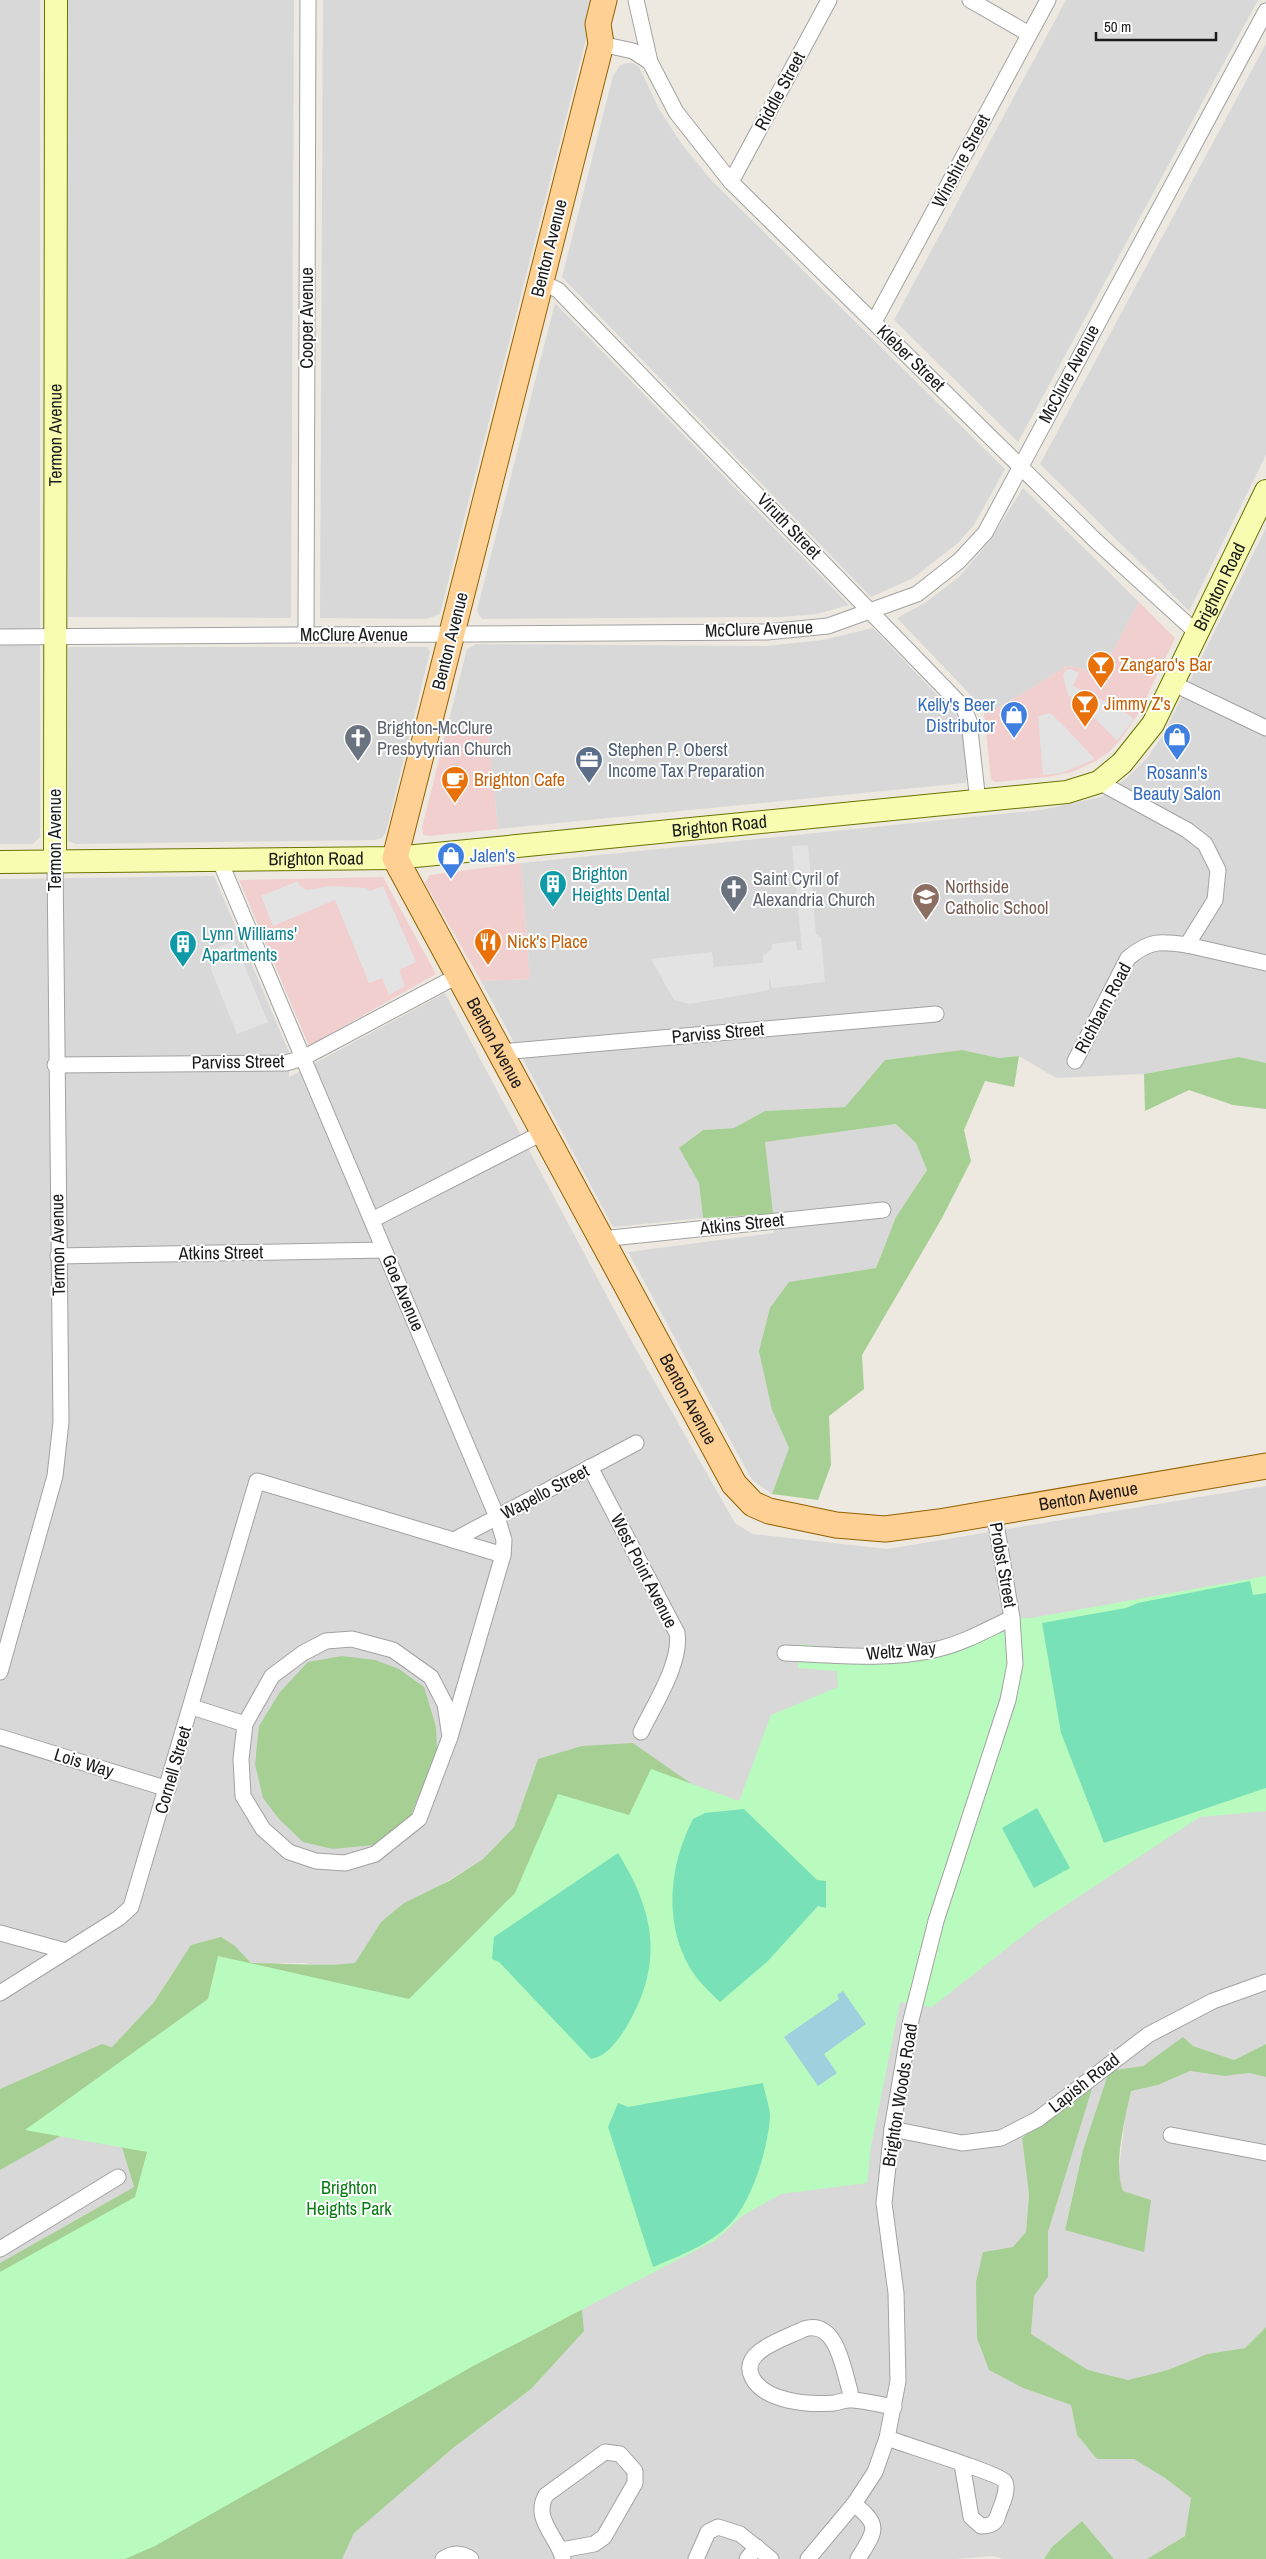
<svg xmlns="http://www.w3.org/2000/svg" width="1266" height="2559" font-family="'Archivo Narrow',sans-serif">
<rect width="100%" height="100%" fill="#ede9e0"/>
<g fill="#d9d8d8">
<path d="M 0,0 L 40,0 L 40,837 L 33,844 L 0,844 Z"/>
<path d="M 68,0 L 294,0 L 291,618 L 68,617 Z"/>
<path d="M 323,0 L 596,0 L 440,614 L 426,619 L 320,618 Z"/>
<path d="M 1066,0 L 1258,0 L 1018,442 L 894,320 Z"/>
<path d="M 1266,44 L 1266,455 L 1189,611 L 1040,464 Z"/>
<path d="M 627,63 L 633,63 L 639,67 L 659,109 L 681,143 L 711,180 L 1005,469 L 974,525 L 958,543 L 913,578 L 871,597 L 562,277 L 613,76 L 620,65 Z"/>
<path d="M 555,303 L 849,605 L 817,614 L 781,617 L 482,619 L 479,615 L 477,610 Z"/>
<path d="M 1023,488 L 1139,602 L 1099,677 L 1081,668 L 1067,666 L 990,713 L 984,713 L 983,708 L 897,618 L 925,603 L 959,577 L 990,541 Z"/>
<path d="M 1266,528 L 1266,1063 L 1239,1057 L 1144,1074 L 1056,1078 L 1019,1056 L 999,1058 L 962,1050 L 885,1060 L 845,1107 L 765,1111 L 734,1128 L 703,1130 L 679,1148 L 699,1183 L 703,1218 L 613,1227 L 481,981 L 530,979 L 521,863 L 1041,810 L 1101,797 L 1128,777 L 1147,758 L 1163,735 Z"/>
<path d="M 873,628 L 959,718 L 962,727 L 967,778 L 965,783 L 498,829 L 488,731 L 447,728 L 467,649 L 476,644 L 766,646 L 823,640 Z"/>
<path d="M 68,647 L 428,647 L 430,652 L 386,832 L 382,838 L 375,840 L 76,844 L 68,841 Z"/>
<path d="M 214,876 L 289,1052 L 289,1077 L 445,993 L 623,1326 L 735,1523 L 753,1534 L 887,1549 L 1266,1486 L 1266,2044 L 1234,2060 L 1193,2046 L 1183,2038 L 1143,2066 L 1109,2071 L 1083,2150 L 1065,2229 L 1143,2251 L 1118,2178 L 1125,2117 L 1131,2090 L 1158,2085 L 1190,2071 L 1224,2076 L 1249,2073 L 1266,2077 L 1266,2327 L 1245,2348 L 1207,2354 L 1168,2370 L 1128,2380 L 1088,2370 L 1031,2334 L 1034,2296 L 1048,2277 L 1048,2232 L 1093,2083 L 1022,2138 L 1029,2195 L 1026,2232 L 1013,2247 L 983,2252 L 1023,2388 L 1071,2405 L 1077,2435 L 1097,2459 L 1134,2459 L 1165,2478 L 1191,2498 L 1185,2536 L 1147,2559 L 1114,2559 L 1082,2521 L 1052,2547 L 1044,2559 L 1004,2559 L 993,2556 L 957,2559 L 342,2559 L 353,2533 L 453,2448 L 531,2389 L 0,2473 L 0,2422 L 659,1762 L 633,1743 L 538,1759 L 514,1827 L 483,1859 L 381,1922 L 355,1963 L 326,1967 L 304,1963 L 251,1963 L 235,1946 L 177,1966 L 154,2002 L 112,2047 L 102,2044 L 0,2089 L 0,879 Z"/>
<path d="M 897,1124 L 916,1143 L 927,1170 L 896,1217 L 876,1268 L 789,1282 L 768,1388 L 772,1410 L 789,1448 L 772,1494 L 752,1480 L 628,1252 L 774,1233 L 764,1142 Z"/>
<path d="M 66,2133 L 120,2141 L 134,2187 L 0,2263 L 0,2170 Z"/>
</g>
<g fill="#f0cfce">
<path d="M 1139,602 L 1175,638 L 1139,713 L 1121,739 L 1109,752 L 1096,761 L 1072,772 L 1048,777 L 996,782 L 991,780 L 984,713 L 990,713 L 1067,666 L 1081,668 L 1099,677 Z"/>
<path d="M 447,728 L 488,731 L 498,829 L 429,836 L 423,835 L 422,827 Z"/>
<path d="M 521,863 L 530,979 L 481,981 L 425,883 L 430,875 Z"/>
<path d="M 383,877 L 436,974 L 309,1046 L 239,880 Z"/>
</g>
<g fill="#a5cf93">
<path d="M 962,1050 L 999,1058 L 1019,1056 L 1014,1087 L 985,1081 L 964,1130 L 971,1161 L 942,1218 L 862,1355 L 864,1389 L 829,1416 L 831,1465 L 818,1500 L 772,1494 L 789,1448 L 772,1410 L 759,1351 L 770,1308 L 789,1282 L 876,1268 L 896,1217 L 927,1170 L 916,1143 L 896,1124 L 765,1142 L 773,1214 L 703,1218 L 699,1183 L 679,1148 L 703,1130 L 734,1128 L 765,1111 L 845,1107 L 885,1060 Z"/>
<path d="M 1239,1057 L 1266,1063 L 1266,1109 L 1233,1105 L 1189,1090 L 1145,1111 L 1144,1074 Z"/>
<path d="M 342,1656 L 375,1660 L 399,1669 L 424,1687 L 436,1727 L 437,1751 L 411,1815 L 374,1845 L 333,1849 L 303,1842 L 279,1819 L 263,1798 L 255,1764 L 259,1726 L 280,1692 L 308,1662 Z"/>
<path d="M 633,1743 L 693,1785 L 0,2422 L 0,2263 L 134,2187 L 120,2141 L 66,2133 L 0,2170 L 0,2089 L 102,2044 L 112,2047 L 154,2002 L 191,1945 L 221,1937 L 235,1946 L 251,1963 C 286,1963 320,1967 355,1963 L 381,1922 L 404,1903 L 449,1881 L 483,1859 L 514,1827 L 538,1759 L 582,1746 Z"/>
<path d="M 1183,2037 L 1193,2046 L 1234,2060 L 1266,2044 L 1266,2077 L 1249,2073 L 1224,2076 L 1190,2071 L 1158,2085 L 1131,2091 C 1125,2119 1113,2164 1123,2191 L 1151,2200 L 1144,2252 L 1065,2230 L 1083,2150 L 1109,2071 L 1143,2066 Z"/>
<path d="M 1094,2082 L 1048,2232 L 1048,2277 L 1034,2296 L 1031,2334 L 1088,2370 L 1128,2380 L 1168,2370 L 1207,2354 L 1245,2348 L 1266,2327 L 1266,2559 L 1147,2559 L 1185,2536 L 1191,2498 L 1165,2478 L 1134,2459 L 1097,2459 L 1077,2435 L 1071,2405 L 1023,2388 L 989,2370 L 977,2338 L 976,2282 L 983,2252 L 1013,2247 L 1026,2232 L 1029,2195 L 1022,2138 Z"/>
<path d="M 579,2282 L 584,2331 L 531,2389 L 453,2448 L 354,2533 L 342,2559 L 0,2559 L 0,2473 Z"/>
<path d="M 1082,2521 L 1114,2559 L 1044,2559 L 1052,2547 Z"/>
</g>
<path fill="#b9fbbe" d="M 1266,1576 L 1266,1811 L 1200,1817 L 1043,1920 L 932,2007 L 900,2002 L 871,2146 L 867,2183 L 781,2194 L 742,2216 L 716,2240 L 475,2365 L 155,2546 L 125,2559 L 0,2559 L 0,2272 L 135,2197 L 147,2152 L 25,2130 L 208,1999 L 218,1956 L 409,1999 L 515,1893 L 558,1794 L 629,1815 L 651,1769 L 739,1801 L 771,1715 L 838,1687 L 837,1671 L 798,1668 L 799,1644 L 842,1649 L 905,1649 L 940,1642 L 997,1618 L 1032,1618 Z"/>
<g fill="#79e1b8">
<path d="M 1250,1581 L 1253,1595 L 1266,1593 L 1266,1788 L 1104,1843 L 1061,1733 L 1042,1623 L 1126,1608 L 1138,1603 Z"/>
<path d="M 1037,1808 L 1070,1868 L 1034,1888 L 1002,1828 Z"/>
<path d="M 744,1809 L 817,1880 L 826,1881 L 826,1908 L 818,1906 L 767,1962 L 720,2002 C 712,1994 703,1986 696,1977 C 662,1930 668,1867 693,1819 L 705,1813 Z"/>
<path d="M 618,1853 C 655,1913 664,1962 627,2026 C 618,2040 608,2056 591,2059 L 499,1962 L 492,1959 L 494,1937 Z"/>
<path d="M 763,2083 C 765,2094 770,2107 770,2117 C 768,2149 752,2201 730,2224 C 709,2245 679,2256 653,2267 L 608,2127 L 618,2103 L 628,2107 Z"/>
</g>
<g fill="#e3e3e3">
<path d="M 1071,669 L 1079,673 L 1073,686 L 1120,709 L 1134,719 L 1117,741 L 1082,705 L 1068,695 L 1063,675 L 1066,670 Z"/>
<path d="M 1050,713 L 1062,724 L 1095,759 L 1062,773 L 1043,775 L 1038,716 Z"/>
<path d="M 808,845 L 816,934 L 821,938 L 825,982 L 772,988 L 769,978 L 769,990 L 690,1004 L 674,1000 L 651,959 L 712,952 L 714,967 L 763,963 L 763,956 L 771,950 L 772,944 L 796,941 L 797,950 L 802,950 L 792,846 Z"/>
<path d="M 298,881 L 300,886 L 307,890 L 329,886 L 366,888 L 370,891 L 383,886 L 416,962 L 399,970 L 405,986 L 389,995 L 382,978 L 369,983 L 335,900 L 273,926 L 261,896 Z"/>
<path d="M 234,941 L 268,1022 L 237,1034 L 210,967 L 222,962 L 216,948 Z"/>
</g>
<path fill="#9ed0de" d="M 843,1991 L 866,2024 L 824,2054 L 837,2073 L 818,2086 L 784,2037 L 839,1999 L 837,1995 Z"/>
<g fill="none" stroke-linecap="round" stroke-linejoin="round">
<defs>
<g id="street">
<path d="M 636,0 L 650,62 L 676,112 L 731,182 L 1096,541 L 1197,633"/>
<path d="M 970,0 L 1029,34"/>
<path d="M 601,44 L 633,51 L 650,62"/>
<path d="M 731,182 L 829,0"/>
<path d="M 541,282 L 558,290 L 963,707 L 969,721 L 978,802"/>
<path d="M 874,322 L 1048,0"/>
<path d="M 306,635 L 308,0"/>
<path d="M 0,637 L 767,632 L 828,626 L 917,594 L 959,561 L 985,533 L 1266,11"/>
<path d="M 1172,683 L 1266,728"/>
<path d="M 219,859 L 497,1517 L 504,1540 L 503,1555 L 450,1737 L 419,1819 L 375,1854 L 345,1863 L 316,1861 L 289,1852 L 263,1829 L 243,1796 L 241,1759 L 245,1724 L 272,1676 L 303,1653 L 326,1641 L 352,1639 L 393,1650 L 431,1677 L 445,1704 L 450,1737"/>
<path d="M 1187,945 L 1266,963"/>
<path d="M 501,1052 L 936,1014"/>
<path d="M 1075,1061 L 1128,958 C 1150,940 1160,941 1187,945 L 1215,900 L 1218,870 L 1205,844 L 1187,830 L 1099,782"/>
<path d="M 55,1065 L 286,1063 L 303,1058 L 459,975"/>
<path d="M 372,1220 L 544,1132"/>
<path d="M 601,1239 L 883,1210"/>
<path d="M 58,1256 L 384,1250"/>
<path d="M 590,1467 L 677,1633 C 682,1662 654,1705 641,1732"/>
<path d="M 454,1540 L 636,1443"/>
<path d="M 785,1653 C 834,1655 889,1661 938,1649 C 964,1643 988,1629 1012,1618"/>
<path d="M 0,1672 L 55,1476 L 61,1422 L 55,861"/>
<path d="M 192,1707 L 245,1724"/>
<path d="M 0,1737 L 168,1789"/>
<path d="M 0,1933 L 66,1951"/>
<path d="M 0,1993 L 119,1918 L 131,1907 L 257,1481 L 503,1555"/>
<path d="M 892,2129 L 962,2143 L 1001,2138 L 1038,2119 L 1148,2035 L 1213,2001 L 1266,1982"/>
<path d="M 1171,2135 L 1266,2153"/>
<path d="M 0,2249 L 118,2177"/>
<path d="M 851,2400 L 850,2391 C 843,2369 837,2319 804,2329 C 787,2338 739,2351 752,2377 C 764,2402 809,2405 834,2403 C 840,2402 847,2399 853,2400 C 867,2401 881,2405 894,2407"/>
<path d="M 887,2438 C 903,2444 1001,2474 1005,2482 C 1009,2491 1001,2506 998,2515 C 996,2524 989,2526 981,2526 L 971,2517 L 962,2464"/>
<path d="M 854,2504 C 882,2526 875,2531 858,2559"/>
<path d="M 561,2550 L 594,2544 L 604,2537 L 635,2483 L 635,2471 L 620,2454 L 605,2452 L 546,2495 C 532,2519 558,2537 563,2559"/>
<path d="M 443,2559 C 453,2552 461,2552 471,2559"/>
<path d="M 696,2559 L 708,2532 L 718,2527 L 740,2534 L 771,2559"/>
<path d="M 747,2559 L 757,2547"/>
<path d="M 808,2559 L 854,2504 L 875,2472 L 887,2438 L 898,2381 L 896,2293 L 884,2203 L 892,2129 L 910,2024 L 936,1921 L 1008,1700 L 1015,1664 L 1012,1618 L 994,1512"/>
</g>
<g id="secondary">
<path id="s1" d="M 55,861 L 56,0"/>
<path id="s2" d="M 0,862 L 395,858 L 1067,792 L 1099,782 L 1122,763 L 1153,724 L 1266,491"/>
</g>
<g id="primary">
<path id="s3" d="M 604,0 L 598,24 L 601,44 L 395,858 L 734,1484 L 753,1504 L 769,1511 L 836,1525 L 885,1529 L 939,1522 L 1266,1466"/>
</g>
</defs>
<use href="#street" stroke="#a2a2a2" stroke-width="17"/>
<use href="#secondary" stroke="#687400" stroke-width="24"/>
<use href="#primary" stroke="#926100" stroke-width="27"/>
<use href="#street" stroke="#fff" stroke-width="15"/>
<use href="#secondary" stroke="#f8fcb0" stroke-width="22"/>
<use href="#primary" stroke="#ffd093" stroke-width="25"/>
</g>
<defs>
<symbol id="bar-pin" viewBox="-11 -11 22 30"><path d="M0 17L-7.5 6A9.5 9.5 0 1 1 7.5 6Z" fill="#e8710a" stroke="#fff"/><path d="M-6-5H6L.8 .8V4.5H3.5V6h-7V4.5H-.8V.8Z" fill="#fff"/></symbol>
<symbol id="shop-pin" viewBox="-11 -11 22 30"><path d="M0 17L-7.5 6A9.5 9.5 0 1 1 7.5 6Z" fill="#3f7fe0" stroke="#fff"/><path d="M-5-2.5h2.3a2.7 3.5 0 0 1 5.4 0H5L5.5 6h-11ZM-1.5-2.5h3a1.5 2.3 0 0 0-3 0Z" fill="#fff"/></symbol>
<symbol id="church-pin" viewBox="-11 -11 22 30"><path d="M0 17L-7.5 6A9.5 9.5 0 1 1 7.5 6Z" fill="#6b7280" stroke="#fff"/><path d="M-1.2-6h2.4v3.5h3.3v2.4h-3.3V6h-2.4V-.1h-3.3v-2.4h3.3Z" fill="#fff"/></symbol>
<symbol id="office-pin" viewBox="-11 -11 22 30"><path d="M0 17L-7.5 6A9.5 9.5 0 1 1 7.5 6Z" fill="#5c6f8a" stroke="#fff"/><path d="M-6-3h4V-5.5h4V-3h4V5H-6ZM-1-4.5V-3h2v-1.5ZM-6 0V1H6V0Z" fill="#fff"/></symbol>
<symbol id="cafe-pin" viewBox="-11 -11 22 30"><path d="M0 17L-7.5 6A9.5 9.5 0 1 1 7.5 6Z" fill="#e8710a" stroke="#fff"/><path d="M-5.5-4.5H6V0H3Q3 3.5 0 3.5H-2.5Q-5.5 3.5-5.5 0ZM3-3.2v2h1.7v-2ZM-6 4.5H4V6H-6Z" fill="#fff"/></symbol>
<symbol id="building-pin" viewBox="-11 -11 22 30"><path d="M0 17L-7.5 6A9.5 9.5 0 1 1 7.5 6Z" fill="#0f9aa8" stroke="#fff"/><path d="M-4-6H4V6H1V3H-1V6H-4ZM-2.5-4.3h1.7v1.8h-1.7ZM.8-4.3h1.7v1.8H.8ZM-2.5-1h1.7V.8h-1.7ZM.8-1h1.7V.8H.8Z" fill="#fff"/></symbol>
<symbol id="school-pin" viewBox="-11 -11 22 30"><path d="M0 17L-7.5 6A9.5 9.5 0 1 1 7.5 6Z" fill="#8d6e63" stroke="#fff"/><path d="M0-5L7-2L0 1L-7-2ZM-4 1L0 2.5L4 1V4Q0 6-4 4Z" fill="#fff"/></symbol>
<symbol id="restaurant-pin" viewBox="-11 -11 22 30"><path d="M0 17L-7.5 6A9.5 9.5 0 1 1 7.5 6Z" fill="#e8710a" stroke="#fff"/><path d="M-5-6h1v4h1v-4h1v4h1v-4h1v5L-1.5 .5V6h-2V.5L-5-1ZM5-6V6H3V1.5H1.5Q1.5-4 5-6Z" fill="#fff"/></symbol>
</defs>
<g fill-rule="evenodd">
<use href="#bar-pin" x="1085" y="649" width="32" height="43"/>
<use href="#bar-pin" x="1069" y="688" width="32" height="43"/>
<use href="#shop-pin" x="998" y="699" width="32" height="43"/>
<use href="#shop-pin" x="1161" y="721" width="32" height="43"/>
<use href="#church-pin" x="342" y="722" width="32" height="43"/>
<use href="#office-pin" x="573" y="744" width="32" height="43"/>
<use href="#cafe-pin" x="439" y="764" width="32" height="43"/>
<use href="#shop-pin" x="435" y="840" width="32" height="43"/>
<use href="#building-pin" x="537" y="868" width="32" height="43"/>
<use href="#church-pin" x="718" y="873" width="32" height="43"/>
<use href="#school-pin" x="910" y="881" width="32" height="43"/>
<use href="#restaurant-pin" x="472" y="926" width="32" height="43"/>
<use href="#building-pin" x="167" y="928" width="32" height="43"/>
</g>
<g text-anchor="middle" stroke-width="4" stroke-linejoin="round" paint-order="stroke">
<g font-size="18" fill="#1b1b1b" stroke="#fff">
<text transform="translate(780 91) rotate(-62)" y="6">Riddle Street</text>
<text transform="translate(961 161) rotate(-62)" y="6">Winshire Street</text>
<text transform="translate(549 248) rotate(-76)" y="6">Benton Avenue</text>
<text transform="translate(307 318) rotate(-90)" y="6">Cooper Avenue</text>
<text transform="translate(911 358) rotate(44)" y="6">Kleber Street</text>
<text transform="translate(1069 374) rotate(-62)" y="6">McClure Avenue</text>
<text dy="6" stroke="none"><textPath href="#s1" startOffset="426">Termon Avenue</textPath></text>
<text transform="translate(789 526) rotate(46)" y="6">Viruth Street</text>
<text dy="6" stroke="none"><textPath href="#s2" startOffset="1336">Brighton Road</textPath></text>
<text transform="translate(759 629) rotate(-2)" y="6">McClure Avenue</text>
<text x="354" y="641">McClure Avenue</text>
<text transform="translate(450 641) rotate(-76)" y="6">Benton Avenue</text>
<text dy="6" stroke="none"><textPath href="#s2" startOffset="721">Brighton Road</textPath></text>
<text transform="translate(55 840) rotate(-90)" y="6">Termon Avenue</text>
<text dy="6" stroke="none"><textPath href="#s2" startOffset="316">Brighton Road</textPath></text>
<text transform="translate(1103 1008) rotate(-62)" y="6">Richbarn Road</text>
<text transform="translate(718 1033) rotate(-5)" y="6">Parviss Street</text>
<text dy="6" stroke="none"><textPath href="#s3" startOffset="1095">Benton Avenue</textPath></text>
<text transform="translate(238 1062) rotate(-1)" y="6">Parviss Street</text>
<text transform="translate(742 1224) rotate(-6)" y="6">Atkins Street</text>
<text transform="translate(58 1245) rotate(-91)" y="6">Termon Avenue</text>
<text transform="translate(221 1253) rotate(-1)" y="6">Atkins Street</text>
<text transform="translate(403 1293) rotate(67)" y="6">Goe Avenue</text>
<text dy="6" stroke="none"><textPath href="#s3" startOffset="1500">Benton Avenue</textPath></text>
<text transform="translate(545 1492) rotate(-28)" y="6">Wapello Street</text>
<text dy="6" stroke="none"><textPath href="#s3" startOffset="1965">Benton Avenue</textPath></text>
<text transform="translate(1003 1565) rotate(80)" y="6">Probst Street</text>
<text transform="translate(644 1571) rotate(63)" y="6">West Point Avenue</text>
<text transform="translate(901 1651) rotate(-5)" y="6">Weltz Way</text>
<text transform="translate(84 1763) rotate(17)" y="6">Lois Way</text>
<text transform="translate(173 1770) rotate(-74)" y="6">Cornell Street</text>
<text transform="translate(1084 2083) rotate(-38)" y="6">Lapish Road</text>
<text transform="translate(900 2095) rotate(-81)" y="6">Brighton Woods Road</text>
</g>
<g font-size="18" fill="#c56008" stroke="#fff" text-anchor="start">
<text x="1120" y="671">Zangaro's Bar</text>
<text x="1104" y="710">Jimmy Z's</text>
<text x="474" y="786">Brighton Cafe</text>
<text x="507" y="948">Nick's Place</text>
</g>
<g font-size="18" fill="#366cbe" stroke="#fff" text-anchor="end">
<text x="995" y="711">Kelly's Beer<tspan x="995" dy="21">Distributor</tspan></text>
<text x="1177" y="779" text-anchor="middle">Rosann's<tspan x="1177" dy="21">Beauty Salon</tspan></text>
<text x="470" y="862" text-anchor="start">Jalen's</text>
</g>
<g font-size="18" fill="#5b616d" stroke="#fff" text-anchor="start">
<text x="377" y="734">Brighton-McClure<tspan x="377" dy="21">Presbytyrian Church</tspan></text>
<text x="753" y="885">Saint Cyril of<tspan x="753" dy="21">Alexandria Church</tspan></text>
</g>
<g font-size="18" fill="#4e5e75" stroke="#fff" text-anchor="start">
<text x="608" y="756">Stephen P. Oberst<tspan x="608" dy="21">Income Tax Preparation</tspan></text>
</g>
<g font-size="18" fill="#0d838f" stroke="#fff" text-anchor="start">
<text x="572" y="880">Brighton<tspan x="572" dy="21">Heights Dental</tspan></text>
<text x="202" y="940">Lynn Williams'<tspan x="202" dy="21">Apartments</tspan></text>
</g>
<g font-size="18" fill="#785e54" stroke="#fff" text-anchor="start">
<text x="945" y="893">Northside<tspan x="945" dy="21">Catholic School</tspan></text>
</g>
<g font-size="18" fill="#077c10" stroke="#fff">
<text x="349" y="2194">Brighton<tspan x="349" dy="21">Heights Park</tspan></text>
</g>
</g>
<path d="M1096 32v8h120v-8" fill="none" stroke="#1b1b1b" stroke-width="2.5"/>
<text x="1104" y="32" font-size="15" fill="#1b1b1b" stroke="#ffffff" stroke-width="4" paint-order="stroke">50 m</text>
</svg>
